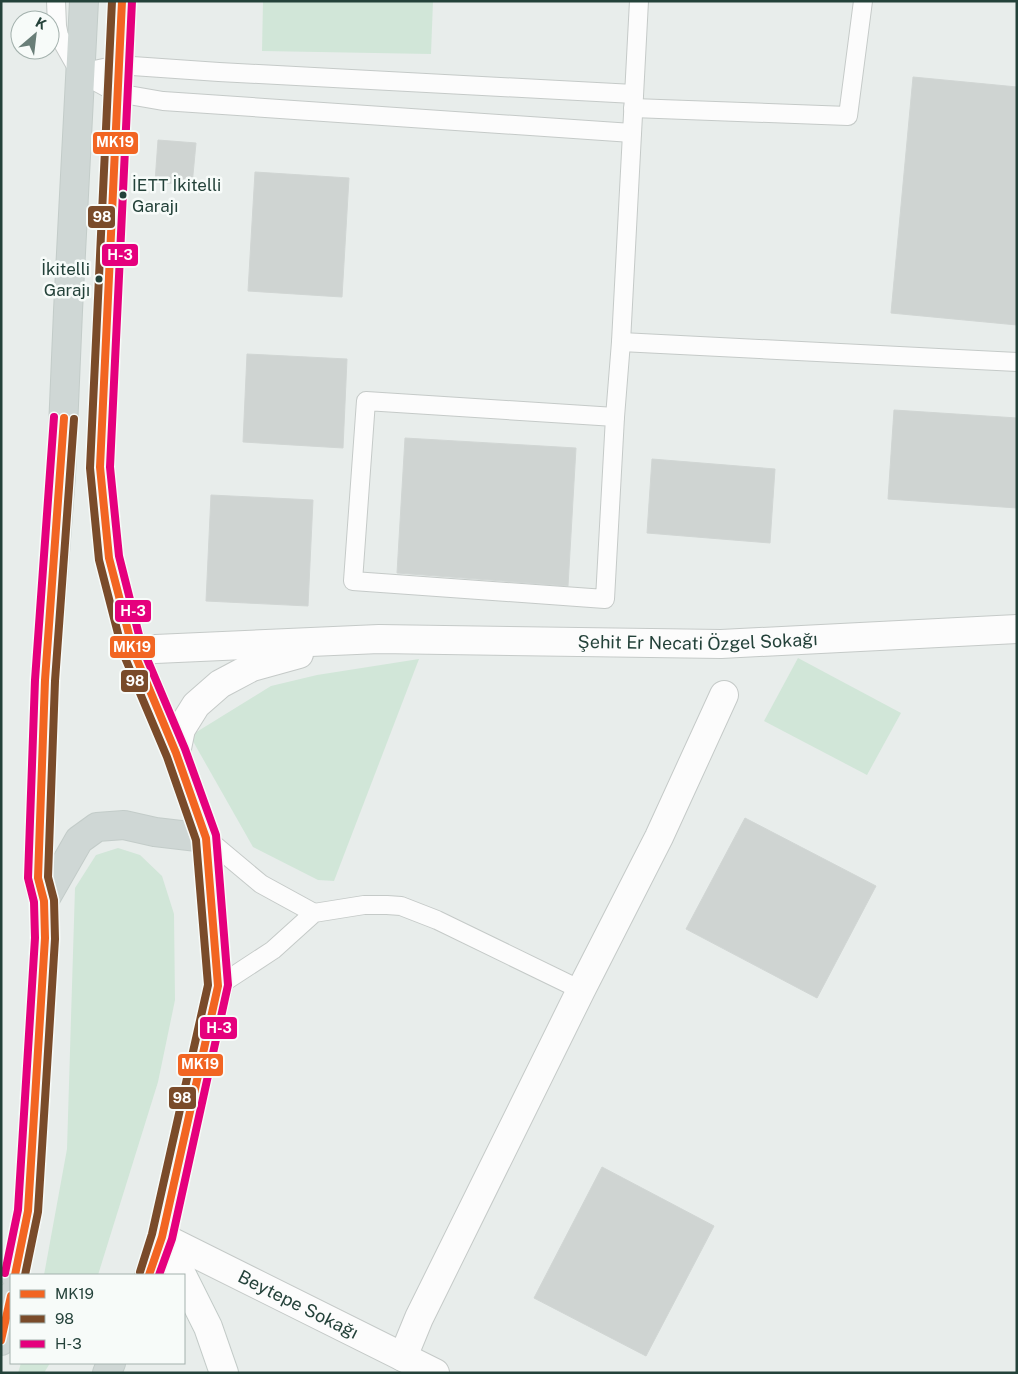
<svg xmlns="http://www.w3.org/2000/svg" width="1018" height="1374" font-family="'Public Sans',sans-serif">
<rect width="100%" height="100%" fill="#e8edeb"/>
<g fill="#d1e6d8">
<path d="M 263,1 L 433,1 L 431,54 L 262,51 Z"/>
<path d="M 798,658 L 901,713 L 867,775 L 764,721 Z"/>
<path d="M 419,659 L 334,881 L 318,880 L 253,847 L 190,736 L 271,686 L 317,675 Z"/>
<path d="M 118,848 L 140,855 L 162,876 L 174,914 L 175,1000 L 158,1082 L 98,1275 L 44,1275 L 67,1149 L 75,888 L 96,855 Z"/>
<path d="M 21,1363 L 50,1363 L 44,1373 L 18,1373 Z"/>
</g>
<g fill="#cfd4d2" stroke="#d1d6d4">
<path d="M 913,77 L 1017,87 L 1017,325 L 891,313 Z"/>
<path d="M 158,140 L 196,143 L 192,185 L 155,182 Z"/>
<path d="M 255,172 L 349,178 L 342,297 L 248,291 Z"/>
<path d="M 247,354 L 347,359 L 343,448 L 243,442 Z"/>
<path d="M 894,410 L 1017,418 L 1017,508 L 888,499 Z"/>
<path d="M 405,438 L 576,448 L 568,586 L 397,573 Z"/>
<path d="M 652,459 L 775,469 L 770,543 L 647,533 Z"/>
<path d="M 211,495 L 313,500 L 308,606 L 206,601 Z"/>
<path d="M 745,818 L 876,886 L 817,998 L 686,929 Z"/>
<path d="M 602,1167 L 714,1226 L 646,1356 L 534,1298 Z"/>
</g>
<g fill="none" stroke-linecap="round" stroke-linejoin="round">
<defs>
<g id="lane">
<path d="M 56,1 L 57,26 L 59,36 L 80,73 L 117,93 L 163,101 L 632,133"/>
<path d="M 80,73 L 118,65 L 219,72 L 634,94"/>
<path d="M 633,108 L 848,116 L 863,1"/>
<path d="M 621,342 L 1017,362"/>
<path d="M 366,401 L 615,417 L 605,599 L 353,581 Z"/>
<path d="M 615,417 L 621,342 L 639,1"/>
<path d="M 206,838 L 261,884 L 314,913"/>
<path d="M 218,986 L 273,950 L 314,913 L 364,905 L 387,905 L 401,906 L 437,920 L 581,990"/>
</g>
<g id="street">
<path id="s1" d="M 133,650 L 379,639 L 721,644 L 1017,629"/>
<path d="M 176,753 L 181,729 L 196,705 L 220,684 L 252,667 L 299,654"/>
<path id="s2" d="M 162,1237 L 435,1373"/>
<path d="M 403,1357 L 419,1318 L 581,990 L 659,837 L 724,695"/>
</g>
<g id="secondary">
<path d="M 162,1237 L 182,1275"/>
<path d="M 184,1279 L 208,1327 L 224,1373"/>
</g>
<g id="primary">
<path d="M 122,1 L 100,467 L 109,558 L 133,650 L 176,753 L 206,838 L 218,986 L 162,1237 L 149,1275"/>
<path d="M 44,901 L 79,840 L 97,827 L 124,825 L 155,832 L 206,838"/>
<path d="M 15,1275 L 28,1211 L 45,938 L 44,901 L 38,878 L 45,680 L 61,475 L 68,311 L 84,1"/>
<path d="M 1,1341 L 11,1296"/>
<path d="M 107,1373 L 111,1363"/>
</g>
</defs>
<use href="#lane" stroke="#c5cac8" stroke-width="20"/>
<use href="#street" stroke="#c5cac8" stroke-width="30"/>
<use href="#secondary" stroke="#c3cbc8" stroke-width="30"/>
<use href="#primary" stroke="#c3ccc9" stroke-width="30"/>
<use href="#lane" stroke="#fcfcfc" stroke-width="18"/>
<use href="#street" stroke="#fcfcfc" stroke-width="28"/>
<use href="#secondary" stroke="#fcfcfc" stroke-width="28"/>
<use href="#primary" stroke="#cfd7d5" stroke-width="28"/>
<defs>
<g id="bus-1">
<path d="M 122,1 L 100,467 L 109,558 L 133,650 L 176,753 L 206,838 L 218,986 L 162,1237 L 149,1275"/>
<path d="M 15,1275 L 28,1211 L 45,938 L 44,901 L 38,878 L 45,680 L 64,418"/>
<path d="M 1,1340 L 11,1296"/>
</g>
<g id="bus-2">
<path d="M 112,1 L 90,468 L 99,560 L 123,653 L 167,757 L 196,840 L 208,985 L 152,1234 L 140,1272"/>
<path d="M 25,1275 L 38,1212 L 55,939 L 54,900 L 48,877 L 55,681 L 74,419"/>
</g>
<g id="bus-3">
<path d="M 132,1 L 110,467 L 119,556 L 142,647 L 185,749 L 216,835 L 228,985 L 172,1239 L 159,1275"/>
<path d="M 5,1273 L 18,1210 L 35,938 L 34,902 L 28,878 L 35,680 L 54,417"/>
</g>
</defs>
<use href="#bus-1" stroke="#f7fbf9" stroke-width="11"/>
<use href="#bus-2" stroke="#f7fbf9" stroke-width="11"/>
<use href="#bus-3" stroke="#f7fbf9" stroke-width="11"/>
<use href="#bus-1" stroke="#f26522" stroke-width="8"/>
<use href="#bus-2" stroke="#7a4b2a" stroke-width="8"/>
<use href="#bus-3" stroke="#e5007d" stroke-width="8"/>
</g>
<g fill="#24423a" stroke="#f7fbf9" stroke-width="2">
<circle cx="123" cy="195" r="4.5"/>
<circle cx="99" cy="279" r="4.5"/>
</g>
<g text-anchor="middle" stroke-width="5" stroke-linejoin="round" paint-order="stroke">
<g font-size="17" fill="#24423a" stroke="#f7fbf9" text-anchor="start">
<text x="132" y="191">İETT İkitelli<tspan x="132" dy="21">Garajı</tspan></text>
<text x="90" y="275" text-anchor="end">İkitelli<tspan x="90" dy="21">Garajı</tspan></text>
</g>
<g font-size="18" fill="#24423a" stroke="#f7fbf9">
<text dy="6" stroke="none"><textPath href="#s1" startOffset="565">Şehit Er Necati Özgel Sokağı</textPath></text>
<text dy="6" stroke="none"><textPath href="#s2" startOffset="152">Beytepe Sokağı</textPath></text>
</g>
</g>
<g stroke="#f7fbf9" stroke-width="2">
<rect x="92" y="131" width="47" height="24" rx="5" fill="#f26522"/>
<rect x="87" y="205" width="29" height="24" rx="5" fill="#7a4b2a"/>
<rect x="101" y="243" width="38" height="24" rx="5" fill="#e5007d"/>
<rect x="114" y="599" width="38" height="24" rx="5" fill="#e5007d"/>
<rect x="109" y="635" width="47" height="24" rx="5" fill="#f26522"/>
<rect x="120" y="669" width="29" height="24" rx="5" fill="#7a4b2a"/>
<rect x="199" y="1016" width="39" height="24" rx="5" fill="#e5007d"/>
<rect x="177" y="1053" width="47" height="24" rx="5" fill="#f26522"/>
<rect x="168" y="1086" width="29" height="24" rx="5" fill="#7a4b2a"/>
</g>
<g font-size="14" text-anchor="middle" font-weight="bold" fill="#fff">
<text x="115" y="147">MK19</text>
<text x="102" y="222">98</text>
<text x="120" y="260">H-3</text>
<text x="133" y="616">H-3</text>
<text x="132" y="652">MK19</text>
<text x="135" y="686">98</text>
<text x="219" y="1033">H-3</text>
<text x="200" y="1069">MK19</text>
<text x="182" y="1103">98</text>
</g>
<rect width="1018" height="1374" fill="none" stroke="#24423a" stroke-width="5"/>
<rect x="10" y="1274" width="175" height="90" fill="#f7fbf9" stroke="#a3b1ad"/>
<rect x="20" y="1290" width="25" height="8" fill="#f26522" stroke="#a3b1ad"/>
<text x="55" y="1299" font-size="15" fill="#24423a">MK19</text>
<rect x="20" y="1315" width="25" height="8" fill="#7a4b2a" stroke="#a3b1ad"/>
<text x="55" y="1324" font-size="15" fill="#24423a">98</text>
<rect x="20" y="1340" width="25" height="8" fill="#e5007d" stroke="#a3b1ad"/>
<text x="55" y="1349" font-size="15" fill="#24423a">H-3</text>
<g transform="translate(35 35) rotate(28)"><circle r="24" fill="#f7fbf9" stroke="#a3b1ad"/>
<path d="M0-4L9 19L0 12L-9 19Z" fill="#697e78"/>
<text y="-8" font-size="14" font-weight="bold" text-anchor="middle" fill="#24423a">K</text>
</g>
</svg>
